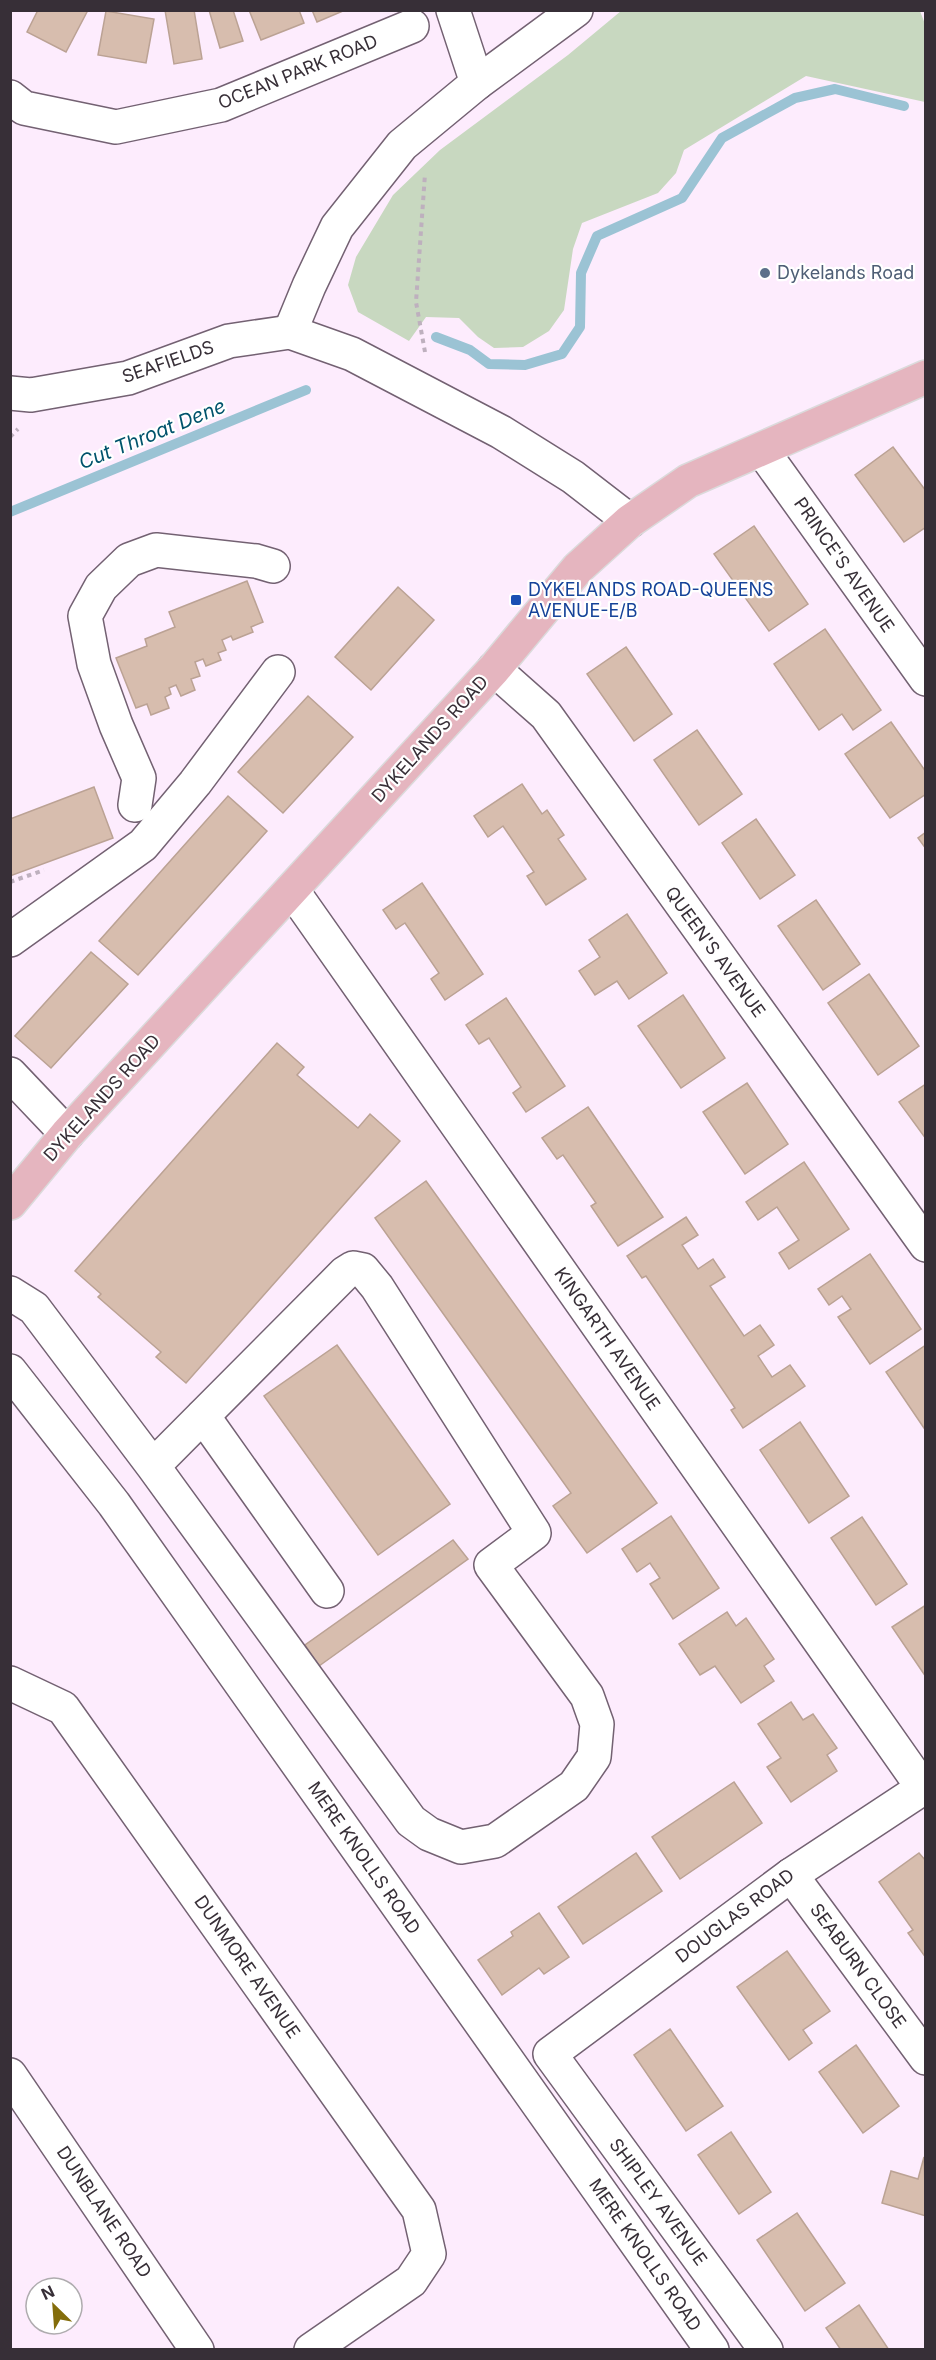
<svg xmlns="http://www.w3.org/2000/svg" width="936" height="2360" font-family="Inter,sans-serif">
<rect width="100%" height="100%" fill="#fdecfd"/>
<path fill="#c8d8c0" d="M 621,11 L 920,11 L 925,24 L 925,102 L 806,76 L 684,150 L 676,173 L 658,193 L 582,223 L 573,249 L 564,310 L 549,331 L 523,347 L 494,348 L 478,337 L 459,318 L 426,317 L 409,341 L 358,312 L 348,285 L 356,257 L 393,195 L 440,150 L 568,55 Z"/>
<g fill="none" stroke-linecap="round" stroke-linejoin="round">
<g stroke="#9bc3d4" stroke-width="10">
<path d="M 436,337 L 470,350 L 489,364 L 525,365 L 562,354 L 580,327 L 581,273 L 597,236 L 682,198 L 722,138 L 795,98 L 835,89 L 904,106"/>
<path d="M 10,512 L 306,390"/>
</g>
</g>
<g fill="#d7bdae" stroke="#bba294" stroke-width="1.5">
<path d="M 38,10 L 88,10 L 66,52 L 27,32 Z"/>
<path d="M 165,10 L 194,10 L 202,59 L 174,64 Z"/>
<path d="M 209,10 L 233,10 L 243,41 L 220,48 Z"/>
<path d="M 249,10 L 299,10 L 304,23 L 261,40 Z"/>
<path d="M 312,10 L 342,10 L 343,11 L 317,22 Z"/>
<path d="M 106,11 L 154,19 L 146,63 L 98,55 Z"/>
<path d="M 893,447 L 926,491 L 926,527 L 904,542 L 855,475 Z"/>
<path d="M 754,526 L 808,604 L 769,631 L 714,554 Z"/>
<path d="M 247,581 L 263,622 L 251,627 L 253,632 L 233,640 L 231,636 L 222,640 L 226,650 L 218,653 L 221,660 L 206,666 L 203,659 L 195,662 L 200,676 L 191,679 L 195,690 L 181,696 L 176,685 L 169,688 L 171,694 L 165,697 L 169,708 L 151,715 L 147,704 L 136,708 L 116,658 L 147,646 L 145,639 L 175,627 L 169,612 Z"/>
<path d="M 398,587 L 434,620 L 371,690 L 335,657 Z"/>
<path d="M 825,629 L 881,710 L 853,730 L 842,714 L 819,730 L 774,664 Z"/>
<path d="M 626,647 L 672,714 L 634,741 L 587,674 Z"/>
<path d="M 308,696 L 353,737 L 283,813 L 238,772 Z"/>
<path d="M 891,722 L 926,772 L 926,794 L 890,818 L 845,754 Z"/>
<path d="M 697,730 L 742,794 L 699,825 L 654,760 Z"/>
<path d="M 522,784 L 542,814 L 547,810 L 564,835 L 558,839 L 586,879 L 546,905 L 527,876 L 534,872 L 503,826 L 488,837 L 474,816 Z"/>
<path d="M 94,787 L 113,838 L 10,876 L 10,819 Z"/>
<path d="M 228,796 L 267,831 L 138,975 L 99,941 Z"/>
<path d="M 756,819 L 795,875 L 760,899 L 722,843 Z"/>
<path d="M 926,832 L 926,849 L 918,838 Z"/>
<path d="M 422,883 L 483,974 L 445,1000 L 431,979 L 439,973 L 405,923 L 396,929 L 383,910 Z"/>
<path d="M 816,900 L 860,964 L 823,990 L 778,926 Z"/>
<path d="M 627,914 L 667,973 L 629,999 L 617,981 L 595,995 L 579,971 L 600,957 L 589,940 Z"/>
<path d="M 91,952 L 128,984 L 51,1068 L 15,1036 Z"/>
<path d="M 869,974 L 919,1046 L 878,1075 L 828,1003 Z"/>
<path d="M 683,995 L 725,1058 L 681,1088 L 638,1026 Z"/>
<path d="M 506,998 L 565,1086 L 526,1112 L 513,1093 L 521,1087 L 489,1038 L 479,1044 L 466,1025 Z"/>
<path d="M 277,1043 L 304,1067 L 297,1075 L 358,1128 L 370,1114 L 400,1141 L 186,1383 L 156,1357 L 161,1352 L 98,1297 L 101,1294 L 75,1271 Z"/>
<path d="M 747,1083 L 788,1144 L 745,1174 L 703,1112 Z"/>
<path d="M 926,1084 L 926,1139 L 899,1102 Z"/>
<path d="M 588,1107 L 663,1217 L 618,1246 L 591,1206 L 596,1203 L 563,1155 L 557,1159 L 542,1138 Z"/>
<path d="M 804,1162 L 849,1229 L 789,1269 L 779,1253 L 799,1240 L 777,1207 L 758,1220 L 746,1202 Z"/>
<path d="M 426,1181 L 657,1503 L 587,1553 L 553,1506 L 571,1493 L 375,1218 Z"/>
<path d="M 686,1217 L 698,1235 L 682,1245 L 698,1269 L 713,1259 L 725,1277 L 710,1286 L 744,1336 L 760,1325 L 774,1345 L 758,1356 L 772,1377 L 790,1365 L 805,1386 L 743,1428 L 731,1410 L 735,1408 L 646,1276 L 642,1278 L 627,1256 Z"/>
<path d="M 870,1254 L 921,1329 L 870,1364 L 838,1317 L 851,1309 L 842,1296 L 829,1305 L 818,1289 Z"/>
<path d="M 337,1345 L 450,1504 L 378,1555 L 264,1396 Z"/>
<path d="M 926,1345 L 926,1431 L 886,1372 Z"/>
<path d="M 800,1422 L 849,1496 L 809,1523 L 760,1450 Z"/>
<path d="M 671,1516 L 719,1588 L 673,1619 L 650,1584 L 660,1578 L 650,1563 L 637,1572 L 622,1549 Z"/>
<path d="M 862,1517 L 907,1584 L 876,1605 L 831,1538 Z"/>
<path d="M 453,1540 L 468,1559 L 319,1666 L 305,1645 Z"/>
<path d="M 926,1605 L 926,1677 L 892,1627 Z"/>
<path d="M 727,1612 L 736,1626 L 746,1618 L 774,1659 L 764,1666 L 774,1681 L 741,1703 L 715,1666 L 700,1675 L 679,1644 Z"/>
<path d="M 791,1702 L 803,1720 L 813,1714 L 837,1748 L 827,1755 L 837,1771 L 791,1802 L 767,1767 L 781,1758 L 758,1724 Z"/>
<path d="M 734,1782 L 762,1823 L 680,1879 L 652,1837 Z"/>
<path d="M 636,1853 L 662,1891 L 583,1944 L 558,1907 Z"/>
<path d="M 919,1853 L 926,1861 L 926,1958 L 908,1933 L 913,1930 L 879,1882 Z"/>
<path d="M 539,1913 L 569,1957 L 544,1974 L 539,1968 L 502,1995 L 478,1960 L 513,1936 L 511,1932 Z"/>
<path d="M 787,1951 L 830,2011 L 803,2030 L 812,2043 L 789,2060 L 737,1987 Z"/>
<path d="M 670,2029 L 723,2106 L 686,2131 L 634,2055 Z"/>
<path d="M 856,2045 L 899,2106 L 863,2133 L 819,2072 Z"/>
<path d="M 731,2132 L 771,2192 L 739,2214 L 698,2155 Z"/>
<path d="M 924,2157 L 926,2216 L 882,2203 L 891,2171 L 918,2179 Z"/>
<path d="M 797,2213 L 845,2283 L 805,2311 L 757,2240 Z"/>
<path d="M 859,2305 L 889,2350 L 841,2350 L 826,2328 Z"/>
</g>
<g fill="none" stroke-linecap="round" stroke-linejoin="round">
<defs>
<g id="minor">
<path d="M 453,10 L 477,83"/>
<path d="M 10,97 L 24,108 L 116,127 L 221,105 L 412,26"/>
<path d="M 290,332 L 309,286 L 337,227 L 402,145 L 477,83 L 576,10"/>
<path d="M 10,393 L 31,395 L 128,378 L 229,341 L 290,332 L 352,354 L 501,432 L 573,477 L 630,521"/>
<path d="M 762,450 L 926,679"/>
<path d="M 494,669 L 546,715 L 926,1245"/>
<path d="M 135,805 L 139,778 L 116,725 L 94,664 L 85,616 L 101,587 L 129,560 L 156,550 L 256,561 L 273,566"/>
<path d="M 292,890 L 923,1788"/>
<path d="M 10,940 L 143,845 L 195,783 L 278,672"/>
<path d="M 10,1074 L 67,1134"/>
<path d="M 10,1293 L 34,1308 L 153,1466 L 345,1273 L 353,1268 L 363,1270 L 377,1287 L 534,1533 L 491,1565 L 587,1696 L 597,1724 L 594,1757 L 574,1786 L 495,1841 L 461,1847 L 429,1834 L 411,1821 L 153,1466"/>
<path d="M 10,1371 L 114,1504 L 712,2350"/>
<path d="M 203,1416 L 327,1591"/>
<path d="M 10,1683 L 63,1708 L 419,2210 L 429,2254 L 411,2281 L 311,2350"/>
<path d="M 791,1875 L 926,2058"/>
<path d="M 10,2075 L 197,2350"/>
<path d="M 766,2350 L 550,2054 L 791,1875 L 926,1786"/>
</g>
<path id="major" d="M 10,1203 L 67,1134 L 494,669 L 578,568 L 630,521 L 688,481 L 926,377"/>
</defs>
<use href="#minor" stroke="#736172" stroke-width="36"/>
<use href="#major" stroke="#dbdadb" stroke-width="36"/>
<g stroke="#beb0be" stroke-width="4" stroke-dasharray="4.5 4.5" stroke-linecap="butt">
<path d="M 425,352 L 416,302 L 425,174"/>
<path d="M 10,437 L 18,429"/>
<path d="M 10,882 L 44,870"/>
</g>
<use href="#minor" stroke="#fff" stroke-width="33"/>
<use href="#major" stroke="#e5b5bf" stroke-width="33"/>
</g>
<circle fill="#5c6f8a" stroke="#fff" stroke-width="2" cx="765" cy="273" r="6"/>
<rect fill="#1a4fb4" stroke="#fff" stroke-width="2" x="510" y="594" width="12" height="12" rx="3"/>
<g text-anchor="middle" stroke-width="4.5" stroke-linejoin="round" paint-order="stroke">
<g font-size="18" fill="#372f37" stroke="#fff">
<text transform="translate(298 72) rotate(-22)" y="6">OCEAN PARK ROAD</text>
<text transform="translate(168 362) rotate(-19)" y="6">SEAFIELDS</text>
<text transform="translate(844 565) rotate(55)" y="6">PRINCE'S AVENUE</text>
<text transform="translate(430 739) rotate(-48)" y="6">DYKELANDS ROAD</text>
<text transform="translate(715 952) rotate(54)" y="6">QUEEN'S AVENUE</text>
<text transform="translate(102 1098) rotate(-48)" y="6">DYKELANDS ROAD</text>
<text transform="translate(607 1339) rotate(55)" y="6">KINGARTH AVENUE</text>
<text transform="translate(364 1858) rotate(55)" y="6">MERE KNOLLS ROAD</text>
<text transform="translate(735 1916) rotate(-37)" y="6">DOUGLAS ROAD</text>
<text transform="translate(858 1966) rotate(54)" y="6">SEABURN CLOSE</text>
<text transform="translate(247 1967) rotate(55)" y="6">DUNMORE AVENUE</text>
<text transform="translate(658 2202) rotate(54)" y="6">SHIPLEY AVENUE</text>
<text transform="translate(104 2212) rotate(56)" y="6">DUNBLANE ROAD</text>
<text transform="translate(645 2255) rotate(55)" y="6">MERE KNOLLS ROAD</text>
</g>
<g font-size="18" fill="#4e5e75" stroke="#fff" text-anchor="start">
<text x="777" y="279">Dykelands Road</text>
</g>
<g font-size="18" fill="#164399" stroke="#fff" text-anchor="start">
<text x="528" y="596">DYKELANDS ROAD-QUEENS<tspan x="528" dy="21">AVENUE-E/B</tspan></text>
</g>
<g font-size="20" font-style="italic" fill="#00536c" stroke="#fff">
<text transform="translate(152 434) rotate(-22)" y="7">Cut Throat Dene</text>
</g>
</g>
<rect width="936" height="2360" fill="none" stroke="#372f37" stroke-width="24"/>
<g transform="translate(54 2306) rotate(335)"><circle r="28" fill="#ffffff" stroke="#afacaf" stroke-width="1.5"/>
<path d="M0-4.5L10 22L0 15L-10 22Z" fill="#846d0b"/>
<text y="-9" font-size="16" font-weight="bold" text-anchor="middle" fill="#372f37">N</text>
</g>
</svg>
